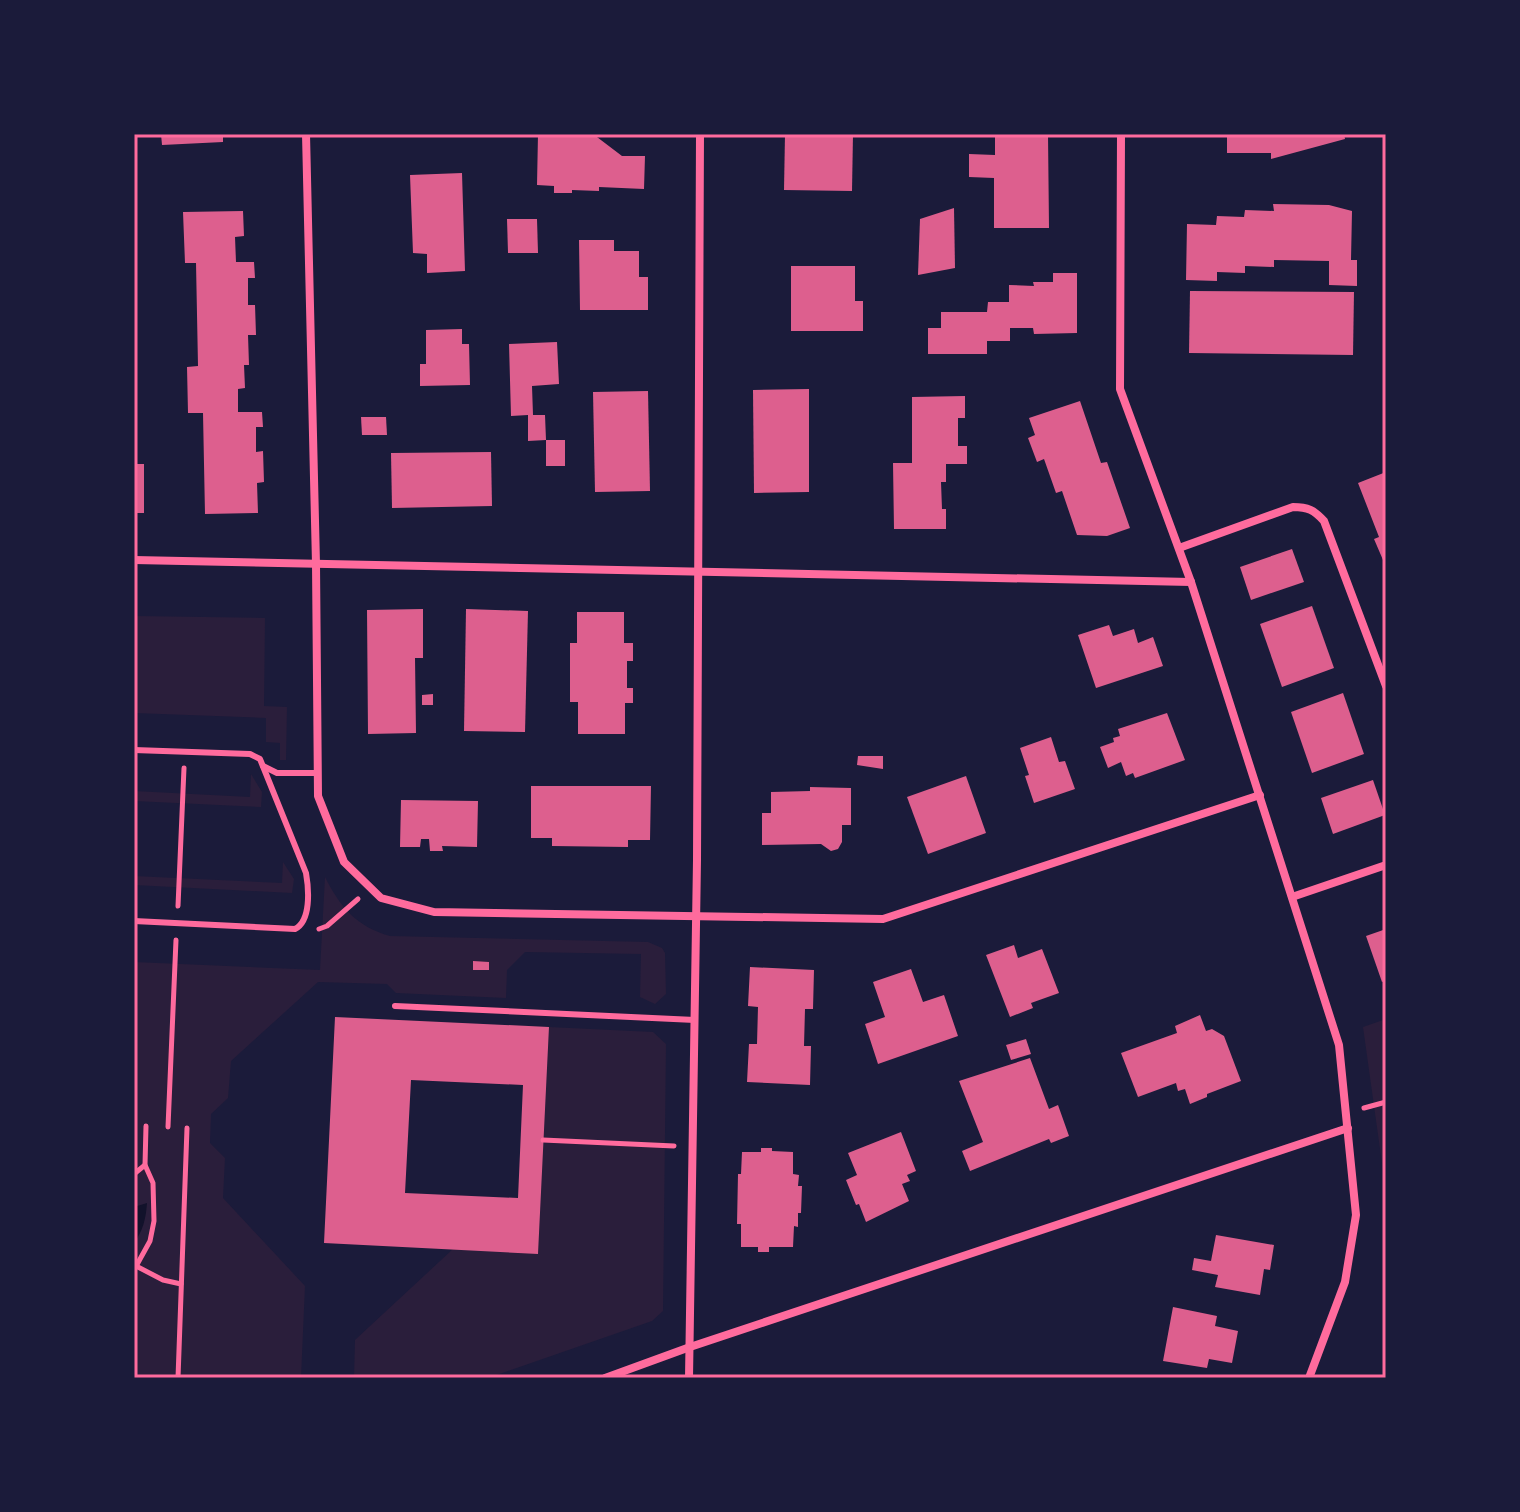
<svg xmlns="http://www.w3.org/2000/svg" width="1520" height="1512" font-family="'Libre Baskerville',serif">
<rect width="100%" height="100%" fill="#1b1b3a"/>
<g fill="#2a1e3b">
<path d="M 134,616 L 265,618 L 264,706 L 287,707 L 286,760 L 280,760 L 280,743 L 266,742 L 266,718 L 134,713 Z"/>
<path d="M 251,774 L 262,792 L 261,807 L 134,801 L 134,791 L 250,797 Z"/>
<path d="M 283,862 L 294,879 L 292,893 L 134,885 L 134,876 L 282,883 Z"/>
<path d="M 325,877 C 340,907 357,927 390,936 L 648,942 L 662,948 L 665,953 L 666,994 L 655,1004 L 640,997 L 641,954 L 525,952 L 507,970 L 506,998 L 396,993 L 387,984 L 318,982 L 231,1061 L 228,1098 L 211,1114 L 210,1143 L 225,1158 L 223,1198 L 305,1286 L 301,1378 L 134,1378 L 134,962 L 320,970 Z"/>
<path d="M 1386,1019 L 1386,1192 L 1363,1027 Z"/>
<path d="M 549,1027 L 653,1032 L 666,1044 L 663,1311 L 652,1321 L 488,1378 L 354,1378 L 355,1340 L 453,1249 L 538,1253 Z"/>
</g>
<path fill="#12122b" d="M 147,1203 C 146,1218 143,1231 134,1243 L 134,1207 Z"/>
<g fill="#dd5f8e" fill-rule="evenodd">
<path d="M 161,134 L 223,134 L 223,142 L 162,145 Z"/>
<path d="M 538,134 L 593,134 L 622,156 L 645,156 L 644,189 L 599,187 L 599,191 L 572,190 L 572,193 L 554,193 L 554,186 L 537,185 Z"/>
<path d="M 785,134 L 853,134 L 852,191 L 784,190 Z"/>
<path d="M 995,134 L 1048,134 L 1049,228 L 994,228 L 994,178 L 969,177 L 969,154 L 995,155 Z"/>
<path d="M 1227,134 L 1344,134 L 1345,139 L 1271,159 L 1271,153 L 1227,153 Z"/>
<path d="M 462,173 L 465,271 L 427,273 L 427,254 L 413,253 L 410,175 Z"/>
<path d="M 1273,204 L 1329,205 L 1352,211 L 1351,260 L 1357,260 L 1357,286 L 1329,285 L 1329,261 L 1274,260 L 1274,267 L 1245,266 L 1245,273 L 1217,272 L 1217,281 L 1186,280 L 1187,224 L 1216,225 L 1217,216 L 1244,217 L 1245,210 L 1274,211 Z"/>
<path d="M 954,208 L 955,268 L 918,275 L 920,219 Z"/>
<path d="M 243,211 L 244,236 L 235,237 L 236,262 L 254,262 L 255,278 L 248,278 L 248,305 L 255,305 L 256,335 L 248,335 L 249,365 L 244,365 L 245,388 L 238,389 L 238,412 L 262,412 L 263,427 L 256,427 L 256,452 L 263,451 L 264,482 L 257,483 L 258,513 L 205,514 L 203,413 L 188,413 L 187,367 L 198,366 L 196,263 L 185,263 L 183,212 Z"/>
<path d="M 507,219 L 537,219 L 538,253 L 508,253 Z"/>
<path d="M 579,240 L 614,240 L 614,251 L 639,251 L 639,277 L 648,277 L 648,310 L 580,310 Z"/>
<path d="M 791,266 L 855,266 L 855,301 L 863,301 L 863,331 L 791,331 Z"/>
<path d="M 1053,273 L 1077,273 L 1077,333 L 1034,334 L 1033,328 L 1010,328 L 1010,341 L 987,341 L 987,354 L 928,354 L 928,328 L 941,328 L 941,312 L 987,312 L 988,302 L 1009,302 L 1009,285 L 1034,286 L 1033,282 L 1053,282 Z"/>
<path d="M 1190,291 L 1354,292 L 1353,355 L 1189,353 Z"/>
<path d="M 462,329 L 462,344 L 469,344 L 470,385 L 420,386 L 420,364 L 426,364 L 426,330 Z"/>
<path d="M 557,342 L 559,384 L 532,386 L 533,415 L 545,415 L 546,440 L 528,441 L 528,415 L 511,416 L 509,344 Z"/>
<path d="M 809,389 L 809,492 L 754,493 L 753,390 Z"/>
<path d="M 648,391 L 650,491 L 595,492 L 593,392 Z"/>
<path d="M 965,396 L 965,418 L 958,418 L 958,446 L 967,446 L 967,464 L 946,464 L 946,482 L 941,482 L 942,509 L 946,509 L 946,529 L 894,529 L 893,463 L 912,463 L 912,397 Z"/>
<path d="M 1080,401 L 1101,463 L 1107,462 L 1130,528 L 1107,536 L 1077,535 L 1062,491 L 1056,493 L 1044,459 L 1037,462 L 1028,438 L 1035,435 L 1029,418 Z"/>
<path d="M 361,417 L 386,417 L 387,435 L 362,435 Z"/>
<rect x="546" y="440" width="19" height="26"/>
<path d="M 491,452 L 492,506 L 392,508 L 391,453 Z"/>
<rect x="134" y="464" width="10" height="49"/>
<path d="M 1386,472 L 1386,567 L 1374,539 L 1379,537 L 1358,483 Z"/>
<path d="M 1292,549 L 1304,582 L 1251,600 L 1240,567 Z"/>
<path d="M 1312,606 L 1334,668 L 1282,687 L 1260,624 Z"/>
<path d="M 423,609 L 423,658 L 415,658 L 416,733 L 368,734 L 367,610 Z"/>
<path d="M 466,609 L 528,611 L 525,732 L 464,731 Z"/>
<path d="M 577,612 L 624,612 L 624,643 L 633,643 L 633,661 L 627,661 L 627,688 L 633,688 L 633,703 L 625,703 L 625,734 L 578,734 L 578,702 L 570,702 L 570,643 L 577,643 Z"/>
<path d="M 1109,625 L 1113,636 L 1134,629 L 1138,643 L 1153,637 L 1163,666 L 1096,688 L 1078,635 Z"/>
<path d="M 1343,693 L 1364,754 L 1312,773 L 1291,712 Z"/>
<path d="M 433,694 L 433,705 L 422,705 L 422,695 Z"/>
<path d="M 1167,713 L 1185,760 L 1135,778 L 1133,773 L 1126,776 L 1121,762 L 1108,768 L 1100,747 L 1114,742 L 1113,738 L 1120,736 L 1118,729 Z"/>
<path d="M 1051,737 L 1059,762 L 1065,761 L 1075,789 L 1034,803 L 1025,776 L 1029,775 L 1020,748 Z"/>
<path d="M 858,756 L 883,756 L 883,769 L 857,765 Z"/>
<path d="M 966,776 L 986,833 L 928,854 L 907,797 Z"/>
<path d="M 1373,780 L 1385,815 L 1333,834 L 1321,798 Z"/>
<path d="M 531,786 L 651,786 L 650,840 L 628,840 L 628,847 L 552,846 L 552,838 L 531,838 Z"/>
<path d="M 810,787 L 851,788 L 851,825 L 842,825 L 842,842 L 838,849 L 831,851 L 821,844 L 762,845 L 762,813 L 771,813 L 771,792 L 810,791 Z"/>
<path d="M 401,800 L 478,801 L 477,847 L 442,846 L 443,851 L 430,851 L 429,839 L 421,839 L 420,847 L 400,847 Z"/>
<path d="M 1386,929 L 1386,980 L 1382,982 L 1366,936 Z"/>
<path d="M 1014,945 L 1018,958 L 1042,949 L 1059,993 L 1031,1003 L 1033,1008 L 1010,1017 L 986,955 Z"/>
<path d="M 473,961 L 489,962 L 489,970 L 473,970 Z"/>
<path d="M 750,967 L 814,970 L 813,1009 L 805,1009 L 804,1046 L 811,1046 L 810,1085 L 747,1082 L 749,1044 L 757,1044 L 758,1007 L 748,1006 Z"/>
<path d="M 911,969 L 923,1002 L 944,995 L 958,1036 L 878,1064 L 865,1024 L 885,1017 L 873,982 Z"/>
<path d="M 1200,1015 L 1206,1031 L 1212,1029 L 1224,1036 L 1241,1081 L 1207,1094 L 1207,1097 L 1190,1104 L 1185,1089 L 1178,1091 L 1176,1083 L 1138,1097 L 1121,1053 L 1177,1033 L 1175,1026 Z"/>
<path d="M 335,1017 L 549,1027 L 538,1254 L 324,1243 ZM 411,1080 L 523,1085 L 518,1198 L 405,1193 Z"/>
<path d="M 1026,1039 L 1031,1054 L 1011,1060 L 1006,1045 Z"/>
<path d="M 1030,1058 L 1049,1109 L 1058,1105 L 1069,1136 L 1051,1143 L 1049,1139 L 970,1171 L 962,1151 L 983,1142 L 959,1081 Z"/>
<path d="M 901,1132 L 916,1171 L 907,1175 L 910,1181 L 902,1184 L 909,1201 L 866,1222 L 859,1204 L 856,1205 L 846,1180 L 857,1175 L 848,1153 Z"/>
<path d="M 761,1148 L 772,1148 L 772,1151 L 793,1152 L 793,1174 L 799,1175 L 798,1186 L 802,1186 L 801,1213 L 798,1213 L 798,1227 L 794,1226 L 793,1247 L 769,1247 L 769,1252 L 758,1252 L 758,1247 L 741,1247 L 741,1224 L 737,1224 L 738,1174 L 741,1174 L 742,1152 L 761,1152 Z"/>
<path d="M 1216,1235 L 1274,1245 L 1270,1270 L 1264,1269 L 1260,1295 L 1215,1287 L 1218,1275 L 1192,1270 L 1194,1258 L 1211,1261 Z"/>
<path d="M 1173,1307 L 1217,1316 L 1215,1326 L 1238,1331 L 1232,1363 L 1209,1359 L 1207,1368 L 1163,1361 Z"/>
</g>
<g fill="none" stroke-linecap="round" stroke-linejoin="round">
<g stroke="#ff6b9d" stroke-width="5">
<path d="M 178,906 L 184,768"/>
<path d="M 319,929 L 327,926 L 358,899"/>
<path d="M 1364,1108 L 1386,1102"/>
<path d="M 168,1127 L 176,940"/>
<path d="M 543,1140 L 674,1146"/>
<path d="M 134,1174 L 145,1165"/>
<path d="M 136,1266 L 163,1280 L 181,1284"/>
<path d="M 134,1270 L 150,1241 L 154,1221 L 153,1183 L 145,1165 L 146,1126"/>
<path d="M 178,1378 L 187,1128"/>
</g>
<g stroke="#ff6b9d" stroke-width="6">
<path d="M 134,750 L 250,754 L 260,759 L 306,873 C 309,890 311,921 295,929 L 134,921"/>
<path d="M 263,766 L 277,773 L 318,773"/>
<path d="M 395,1006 L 695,1020"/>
</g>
<g stroke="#ff6b9d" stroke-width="8">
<path d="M 306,134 L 316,564 L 318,796 L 344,862 L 381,898 L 434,912 L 883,919 L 1260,795"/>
<path d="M 1121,134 L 1120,389 L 1191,582 L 1339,1045 L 1356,1215 L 1345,1282 L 1309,1378"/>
<path d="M 1179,548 L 1293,507 C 1308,507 1314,510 1324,521 L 1386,686"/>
<path d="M 134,560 L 1191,582"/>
<path d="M 1292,897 L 1386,865"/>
<path d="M 605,1378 L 690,1347 L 1348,1128"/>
<path d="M 689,1378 L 697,860 L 700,134"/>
</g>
</g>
<rect width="1520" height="1512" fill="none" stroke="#1b1b3a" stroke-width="272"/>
<rect x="136" y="136" width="1248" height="1240" fill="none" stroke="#ff6b9d" stroke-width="3"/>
</svg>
